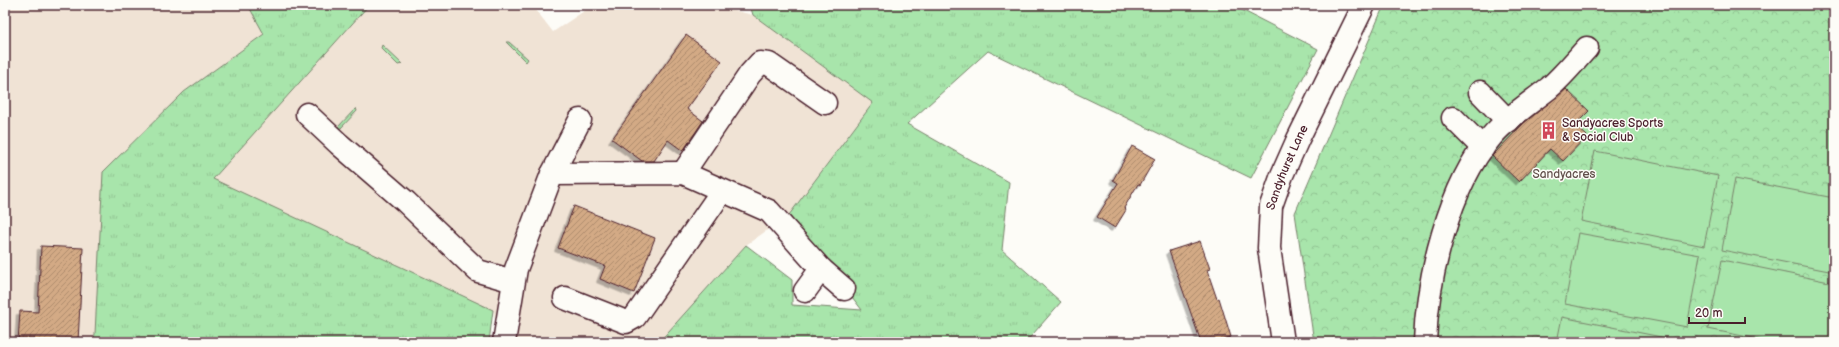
<svg xmlns="http://www.w3.org/2000/svg" width="1839" height="347" font-family="'Balsamiq Sans',sans-serif">
<defs>
<pattern id="grass-tufts" width="24" height="20" patternUnits="userSpaceOnUse"><rect width="24" height="20" fill="#a8e5ab"/><path d="M3 7l-1-3M5 7V3M7 7l1-3M15 17l-1-3M17 17v-4M19 17l1-3" fill="none" stroke="#92c493"/></pattern>
<pattern id="park-crowns" width="20" height="18" patternUnits="userSpaceOnUse"><rect width="20" height="18" fill="#a8e5ab"/><path d="M2 6a3 3 0 1 1 6 0M12 15a3 3 0 1 1 6 0" fill="none" stroke="#92c493"/></pattern>
<pattern id="building-hatch" width="6" height="6" patternUnits="userSpaceOnUse"><rect width="6" height="6" fill="#d3aa85"/><path d="M-1 1l2-2M0 6l6-6M5 7l2-2" fill="none" stroke="#ad8a6d"/></pattern>
<filter id="shadow"><feDropShadow dx="-3.5" dy="3.5" stdDeviation="0" flood-color="#0004"/></filter>
</defs>
<rect width="100%" height="100%" fill="#fdfcf7"/>
<filter id="ink" filterUnits="userSpaceOnUse"><feTurbulence type="fractalNoise" baseFrequency=".025" numOctaves="2"/><feDisplacementMap in="SourceGraphic" scale="8" xChannelSelector="R" yChannelSelector="G"/><feConvolveMatrix kernelMatrix="1 2 1 2 8 2 1 2 1" color-interpolation-filters="sRGB"/></filter>
<g filter="url(#ink)">
<g fill="#f0e3d5">
<path d="M 5,5 L 248,5 L 264,34 L 184,92 L 93,342 L 5,342 Z"/>
<path d="M 369,5 L 532,5 L 553,32 L 590,7 L 595,5 L 711,5 L 753,15 L 873,103 L 789,215 L 746,245 L 659,342 L 501,342 L 493,310 L 210,182 Z"/>
</g>
<g fill="url(#grass-tufts)" stroke="#79826b">
<path d="M 248,5 L 369,5 L 213,179 L 493,310 L 489,342 L 93,342 L 95,334 L 103,172 L 184,92 L 264,34 Z"/>
<path d="M 750,5 L 1232,5 L 1318,49 L 1251,178 L 988,51 L 907,124 L 1009,182 L 1002,250 L 1061,302 L 1026,342 L 659,342 L 746,245 L 792,280 L 792,305 L 862,310 L 789,215 L 873,103 L 753,15 Z"/>
<path d="M 506,42 L 509,42 L 528,59 L 526,62 Z"/>
<path d="M 382,45 L 402,64 L 398,65 L 381,48 Z"/>
<path d="M 356,108 L 357,111 L 341,128 L 337,128 Z"/>
</g>
<path fill="url(#park-crowns)" stroke="#79826b" d="M 1384,5 L 1834,5 L 1834,342 L 1314,342 L 1295,213 Z"/>
<g fill="#a8e5ab" stroke="#79826b">
<path d="M 1595,151 L 1718,176 L 1704,246 L 1581,221 Z"/>
<path d="M 1735,179 L 1834,198 L 1834,272 L 1722,250 Z"/>
<path d="M 1578,233 L 1700,255 L 1687,327 L 1565,304 Z"/>
<path d="M 1722,260 L 1834,283 L 1833,342 L 1773,342 L 1708,329 Z"/>
<path d="M 1562,317 L 1686,342 L 1557,342 Z"/>
</g>
<g fill="url(#building-hatch)" stroke="#4a1f2b" filter="url(#shadow)">
<path d="M 686,35 L 722,61 L 687,109 L 703,121 L 683,151 L 668,140 L 654,161 L 642,161 L 612,139 Z"/>
<path d="M 1566,89 L 1589,111 L 1575,125 L 1587,136 L 1563,161 L 1550,149 L 1519,182 L 1492,156 L 1524,123 Z"/>
<path d="M 1132,146 L 1155,159 L 1140,185 L 1138,184 L 1124,208 L 1126,210 L 1115,228 L 1097,217 L 1118,183 L 1113,180 Z"/>
<path d="M 574,206 L 655,238 L 634,293 L 600,279 L 605,266 L 558,248 Z"/>
<path d="M 1200,241 L 1210,269 L 1207,270 L 1217,299 L 1219,298 L 1231,337 L 1216,342 L 1201,342 L 1169,251 Z"/>
<path d="M 41,246 L 83,248 L 78,342 L 18,342 L 20,311 L 38,312 Z"/>
</g>
<g fill="none" stroke-linecap="round" stroke-linejoin="round">
<defs>
<g id="minor">
<path d="M 1480,92 L 1508,121"/>
<path d="M 307,114 L 339,144 L 406,202 L 478,271 L 513,281"/>
<path d="M 1453,118 L 1483,148"/>
<path d="M 683,173 L 750,74 L 760,63 L 769,64 L 825,103"/>
<path d="M 552,174 L 683,173 L 769,211 L 821,269 L 844,289"/>
<path d="M 805,291 L 821,269"/>
<path d="M 565,298 L 626,322 L 635,317 L 722,191"/>
<path d="M 504,342 L 516,269 L 552,174 L 580,120"/>
<path id="s1" d="M 1283,342 L 1269,248 L 1271,206 L 1282,175 L 1298,139 L 1364,5"/>
<path d="M 1425,342 C 1427,278 1449,186 1491,137 C 1507,118 1530,103 1549,88 C 1563,76 1575,61 1587,48"/>
</g>
</defs>
<use href="#minor" stroke="#4a1f2b" stroke-width="25"/>
<use href="#minor" stroke="#fdfcf7" stroke-width="22"/>
</g>
</g>
<defs>
<symbol id="building-bare" viewBox="-9 -9 18 18"><path d="M-4-6H4V6H1V3H-1V6H-4ZM-2.5-4.3h1.7v1.8h-1.7ZM.8-4.3h1.7v1.8H.8ZM-2.5-1h1.7V.8h-1.7ZM.8-1h1.7V.8H.8Z" fill="#d1495b" stroke="#fdfcf7" stroke-width="2.5" paint-order="stroke"/></symbol>
</defs>
<g fill-rule="evenodd">
<use href="#building-bare" x="1536" y="118" width="25" height="25"/>
</g>
<g text-anchor="middle" stroke-width="3" stroke-linejoin="round" paint-order="stroke">
<g font-size="12" fill="#4a1f2b" stroke="#fdfcf7" text-anchor="start">
<text x="1562" y="127">Sandyacres Sports<tspan x="1562" dy="14">&amp; Social Club</tspan></text>
</g>
<g font-size="12" fill="#4a1f2b" stroke="#fdfcf7">
<text dy="4" stroke="none"><textPath href="#s1" startOffset="179">Sandyhurst Lane</textPath></text>
</g>
<g font-size="12" fill="#62504b" stroke="#fdfcf7">
<text x="1564" y="178">Sandyacres</text>
</g>
</g>
<rect width="1839" height="347" fill="none" stroke="#fdfcf7" stroke-width="20"/>
<rect x="10" y="10" width="1819" height="327" fill="none" stroke="#4a1f2b" stroke-width="1.5" filter="url(#ink)"/>
<path d="M1689 317v6h56v-6" fill="none" stroke="#4a1f2b" stroke-width="2"/>
<text x="1695" y="317" font-size="12" fill="#4a1f2b" stroke="#fdfcf7" stroke-width="3" paint-order="stroke">20 m</text>
</svg>
